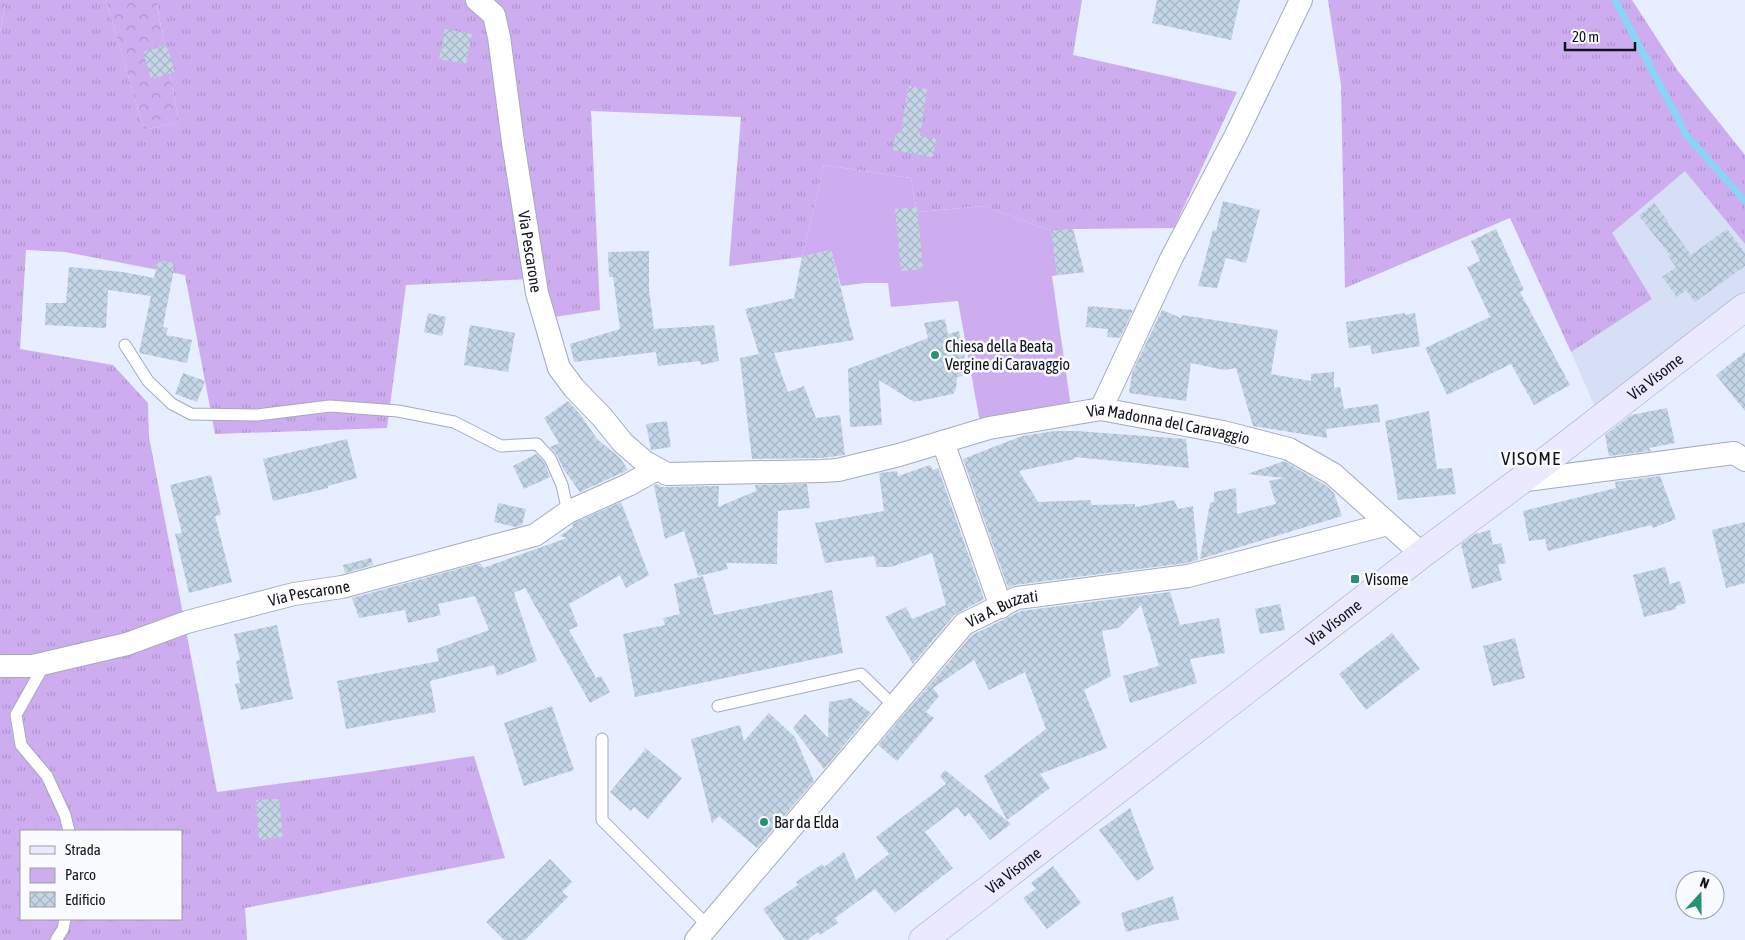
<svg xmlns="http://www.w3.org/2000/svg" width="1745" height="940" font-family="'Asap Condensed',sans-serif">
<defs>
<pattern id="grass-tufts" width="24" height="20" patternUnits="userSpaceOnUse" patternTransform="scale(1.25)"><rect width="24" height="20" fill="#cdadef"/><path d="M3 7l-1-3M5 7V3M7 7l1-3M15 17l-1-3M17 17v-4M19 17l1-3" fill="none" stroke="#af94cc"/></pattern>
<pattern id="forest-crowns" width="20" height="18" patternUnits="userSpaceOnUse" patternTransform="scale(1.25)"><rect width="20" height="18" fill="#cdadef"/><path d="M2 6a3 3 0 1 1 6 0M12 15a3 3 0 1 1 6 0" fill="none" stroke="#af94cc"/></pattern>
<pattern id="building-cross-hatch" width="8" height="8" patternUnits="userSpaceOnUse" patternTransform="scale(1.25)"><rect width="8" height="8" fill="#c4d5e6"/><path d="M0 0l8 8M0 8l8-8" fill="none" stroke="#a7b6c5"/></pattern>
</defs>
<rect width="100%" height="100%" fill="#e6eeff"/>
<path fill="#d6dff6" d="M 1685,170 L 1745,244 L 1745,296 L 1597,412 L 1571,352 L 1652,299 L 1612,233 Z"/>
<g fill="url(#grass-tufts)" fill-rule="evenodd">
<path d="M 6,0 L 106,0 L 144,130 L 179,122 L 157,6 L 159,0 L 1082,0 L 1073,55 L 1237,92 L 1174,228 L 1073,229 L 1051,231 L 985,206 L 917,212 L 911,178 L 824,165 L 802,257 L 729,266 L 741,117 L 591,111 L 600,310 L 535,320 L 529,279 L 406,285 L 387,428 L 215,434 L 185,275 L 65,252 L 26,250 L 20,349 L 113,365 L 148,403 L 149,437 L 217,792 L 368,772 L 474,756 L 505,858 L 245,908 L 247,940 L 0,940 L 0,32 ZM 21,831 L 181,831 L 181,919 L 21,919 Z"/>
<path d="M 1328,0 L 1632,0 L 1678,71 L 1745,155 L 1745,244 L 1685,171 L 1612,233 L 1652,299 L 1571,352 L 1510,218 L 1345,288 L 1341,85 Z"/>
</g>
<g fill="url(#forest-crowns)">
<path d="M 0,0 L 6,0 L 0,32 Z"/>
<path d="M 106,0 L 159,0 L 157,6 L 179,122 L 144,130 Z"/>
</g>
<path fill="#cdadef" d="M 824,165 L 911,178 L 917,212 L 985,206 L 1051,231 L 1073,229 L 1084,272 L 1052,276 L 1071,407 L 981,428 L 958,301 L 891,307 L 888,283 L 865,283 L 841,286 L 831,250 L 802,257 Z"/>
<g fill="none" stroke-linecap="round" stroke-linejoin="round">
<path stroke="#8ad5f7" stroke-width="7" d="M 1615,0 L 1687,136 L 1745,201"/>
</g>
<g fill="url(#building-cross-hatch)">
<path d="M 1157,0 L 1240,0 L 1231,40 L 1152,23 Z"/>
<path d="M 445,29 L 472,34 L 466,64 L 439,59 Z"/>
<path d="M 167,45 L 175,72 L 151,79 L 143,52 Z"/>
<path d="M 908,86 L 927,89 L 920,136 L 936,139 L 933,157 L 893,150 L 896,132 L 901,133 Z"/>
<path d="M 1223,201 L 1260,210 L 1246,263 L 1226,258 L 1217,288 L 1198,286 L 1213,230 L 1216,231 Z"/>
<path d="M 1654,203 L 1668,221 L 1667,222 L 1691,255 L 1727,229 L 1745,253 L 1745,266 L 1695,302 L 1686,290 L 1677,297 L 1662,277 L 1676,267 L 1668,256 L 1670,255 L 1639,216 Z"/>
<path d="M 917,207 L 923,269 L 901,271 L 895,209 Z"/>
<path d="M 1073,229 L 1084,272 L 1057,275 L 1051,231 Z"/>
<path d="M 1496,229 L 1524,290 L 1520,292 L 1570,385 L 1534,405 L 1511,364 L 1447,395 L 1425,348 L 1490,317 L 1467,267 L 1480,261 L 1471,241 Z"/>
<path d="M 831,250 L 854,340 L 774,353 L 788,392 L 804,386 L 816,418 L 840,415 L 845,455 L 821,458 L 752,459 L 740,358 L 759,354 L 745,309 L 794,298 L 802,257 Z"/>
<path d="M 649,251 L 649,290 L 654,329 L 714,325 L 719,361 L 701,365 L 700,361 L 658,366 L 656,352 L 574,362 L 570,344 L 620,329 L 613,277 L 609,277 L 608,252 Z"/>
<path d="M 158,260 L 175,263 L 163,327 L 168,328 L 166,335 L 192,340 L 187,363 L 139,353 L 151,296 L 108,290 L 106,328 L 45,325 L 46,303 L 66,303 L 69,267 L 123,272 L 154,278 Z"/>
<path d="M 1088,306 L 1133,310 L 1120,338 L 1107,337 L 1108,329 L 1086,327 Z"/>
<path d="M 1162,310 L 1181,318 L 1182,315 L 1278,330 L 1271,374 L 1311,381 L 1311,374 L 1334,372 L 1334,388 L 1340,387 L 1344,409 L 1378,404 L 1380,422 L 1326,429 L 1327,438 L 1253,426 L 1236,368 L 1224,370 L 1191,363 L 1186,401 L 1129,393 L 1132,373 Z"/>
<path d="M 428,313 L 446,317 L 442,336 L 424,332 Z"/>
<path d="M 1405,313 L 1405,315 L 1415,313 L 1420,346 L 1372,354 L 1370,345 L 1349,348 L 1346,322 Z"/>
<path d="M 945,319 L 948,334 L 959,331 L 966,363 L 961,364 L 963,376 L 957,377 L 956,389 L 953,394 L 914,402 L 879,380 L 882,425 L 850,427 L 848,369 L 928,338 L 924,323 Z"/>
<path d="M 470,325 L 515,333 L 508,372 L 464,365 Z"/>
<path d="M 1745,352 L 1745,411 L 1716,375 Z"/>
<path d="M 183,373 L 205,381 L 197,402 L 175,394 Z"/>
<path d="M 568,401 L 580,414 L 597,439 L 620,458 L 628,470 L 580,492 L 564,470 L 557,455 L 550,447 L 559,443 L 544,418 Z"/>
<path d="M 1667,408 L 1675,443 L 1649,448 L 1651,451 L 1609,456 L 1605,435 L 1631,415 Z"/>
<path d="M 1429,411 L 1437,469 L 1452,468 L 1456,494 L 1398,500 L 1385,421 Z"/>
<path d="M 667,421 L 671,447 L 651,450 L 646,424 Z"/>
<path d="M 1055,431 L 1076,431 L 1186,439 L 1189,468 L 1074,457 L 1075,459 L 1019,471 L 1038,502 L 1090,500 L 1092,505 L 1135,504 L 1135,507 L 1174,500 L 1178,509 L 1193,506 L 1198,560 L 1186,563 L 1015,585 L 1008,588 L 963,459 L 1022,436 Z"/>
<path d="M 347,439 L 357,478 L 328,486 L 328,488 L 273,501 L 263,459 Z"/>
<path d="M 536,454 L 544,462 L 550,477 L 524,489 L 513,466 Z"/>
<path d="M 1284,461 L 1325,485 L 1334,493 L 1342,516 L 1200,559 L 1210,503 L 1214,502 L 1214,492 L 1236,488 L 1237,514 L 1276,504 L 1269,481 L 1285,478 L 1247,474 Z"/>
<path d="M 930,465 L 933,470 L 938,468 L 984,599 L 954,615 L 913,664 L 885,617 L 906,607 L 912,619 L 946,605 L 932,553 L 891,567 L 877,567 L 874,556 L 825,563 L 815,523 L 884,511 L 879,473 L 897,471 L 898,476 Z"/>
<path d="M 211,475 L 221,515 L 215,516 L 232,582 L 189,593 L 175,534 L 182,533 L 170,485 Z"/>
<path d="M 1660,476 L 1676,519 L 1653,528 L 1651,525 L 1548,551 L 1545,539 L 1529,541 L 1523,511 L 1616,488 L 1615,482 Z"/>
<path d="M 657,484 L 662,487 L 667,487 L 719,486 L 718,507 L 756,491 L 755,485 L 807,484 L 810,508 L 778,511 L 777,564 L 726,563 L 728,569 L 698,576 L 684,531 L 665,539 L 654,486 Z"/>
<path d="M 621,502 L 649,575 L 626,588 L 620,575 L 569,604 L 578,626 L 569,630 L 596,678 L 601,676 L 610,692 L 590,703 L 525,588 L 514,593 L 537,661 L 497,676 L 494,665 L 430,681 L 436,712 L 346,729 L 337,681 L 439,661 L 436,649 L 489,630 L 475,596 L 438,604 L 441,615 L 408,623 L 405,610 L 359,618 L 352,598 L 480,563 L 483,568 L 567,538 L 560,536 L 573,527 L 572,525 L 574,523 Z"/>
<path d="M 498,503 L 526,509 L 522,525 L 515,527 L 494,522 Z"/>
<path d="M 1745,522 L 1745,583 L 1726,588 L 1712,530 Z"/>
<path d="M 1490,530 L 1493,545 L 1501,543 L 1506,563 L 1498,565 L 1502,580 L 1472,589 L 1461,544 L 1475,534 Z"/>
<path d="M 371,558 L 373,565 L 345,573 L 343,565 Z"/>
<path d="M 1665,567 L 1670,584 L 1680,581 L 1686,603 L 1676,606 L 1676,609 L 1644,617 L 1633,575 Z"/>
<path d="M 703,576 L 714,615 L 832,590 L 843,653 L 635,697 L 623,634 L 665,625 L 663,618 L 680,614 L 674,584 Z"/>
<path d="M 1170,592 L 1180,625 L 1219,618 L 1225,653 L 1190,659 L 1197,683 L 1130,703 L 1123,676 L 1159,666 L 1141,605 L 1119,628 L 1102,631 L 1111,676 L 1084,690 L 1107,748 L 1040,774 L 1050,788 L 1007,820 L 984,776 L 1046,729 L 1025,672 L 989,690 L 974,660 L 933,688 L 939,696 L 926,712 L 934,718 L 897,761 L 878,745 L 972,635 L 1021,611 Z"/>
<path d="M 1280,604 L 1285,630 L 1260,634 L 1255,609 Z"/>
<path d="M 277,625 L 293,699 L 241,710 L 235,684 L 240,683 L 236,661 L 240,660 L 234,634 Z"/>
<path d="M 1392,633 L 1420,669 L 1366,710 L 1339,674 Z"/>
<path d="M 1515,638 L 1525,678 L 1493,686 L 1483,646 Z"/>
<path d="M 851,698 L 871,713 L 824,769 L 793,728 L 805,714 L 828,738 L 829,702 Z"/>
<path d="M 552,706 L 574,770 L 524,786 L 504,723 Z"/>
<path d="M 769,713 L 795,737 L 814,781 L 757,848 L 719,816 L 712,823 L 691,739 L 740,725 L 744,741 Z"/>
<path d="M 644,747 L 682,778 L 648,819 L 634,807 L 631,811 L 610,792 L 644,751 L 646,754 Z"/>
<path d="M 945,770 L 1011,824 L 990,840 L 969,813 L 965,817 L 957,807 L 925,832 L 953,868 L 895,913 L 875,889 L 835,918 L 838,923 L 820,935 L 818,932 L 807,940 L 785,940 L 763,909 L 798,885 L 796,882 L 822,864 L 824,867 L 844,852 L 856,880 L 889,854 L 876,837 L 946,784 L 940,776 Z"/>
<path d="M 279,799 L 283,837 L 259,840 L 256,800 Z"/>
<path d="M 1130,808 L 1154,869 L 1137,881 L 1099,830 Z"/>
<path d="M 550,859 L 572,882 L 562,892 L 568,897 L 525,940 L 504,940 L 486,922 Z"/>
<path d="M 1053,866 L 1081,903 L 1047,929 L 1023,898 L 1036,889 L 1031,883 Z"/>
<path d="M 1173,896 L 1179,920 L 1160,923 L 1126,932 L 1121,913 Z"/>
</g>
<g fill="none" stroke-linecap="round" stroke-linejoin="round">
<defs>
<g id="lane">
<path d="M 125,345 L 148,381 L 172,404 L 191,414 L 257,415 L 330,406 L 398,411 L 454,422 L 501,446 L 537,444 L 550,458 L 562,485 L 568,512"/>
<path d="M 44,665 L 16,715 L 21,745 L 47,776 L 65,815 L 69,831"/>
<path d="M 718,706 L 861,674 L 894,706"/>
<path d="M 602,739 L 602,820 L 708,926"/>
<path d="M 56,940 L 63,929 L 65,919"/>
</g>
<g id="street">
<path id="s1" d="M 477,0 L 494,15 L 499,37 L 513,142 L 537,293 L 559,368 L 574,388 L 602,417 L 623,443 L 645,462 L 667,474 L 822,471 L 838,470 L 899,455 L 989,428 L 1101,409 L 1223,432 L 1289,449 L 1333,474 L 1422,554"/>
<path d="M 1101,409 L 1171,259 L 1236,135 L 1301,0"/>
<path d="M 943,442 L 1001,607"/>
<path d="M 1520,481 L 1734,453 L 1745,460"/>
<path id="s2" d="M 0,666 L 33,666 L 127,644 L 187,622 L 294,594 L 342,587 L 535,535 L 568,512 L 628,485 L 657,469"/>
<path id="s3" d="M 696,940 L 964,624 L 1017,598 L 1188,576 L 1388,524"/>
</g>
<g id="secondary">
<path id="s4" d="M 923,940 L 1422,554 L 1520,481 L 1745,307"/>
</g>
</defs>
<use href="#lane" stroke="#a3abbf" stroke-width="13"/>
<use href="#street" stroke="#a3abbf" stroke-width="24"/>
<use href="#secondary" stroke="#a3abbf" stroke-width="29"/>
<use href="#lane" stroke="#fff" stroke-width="11"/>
<use href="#street" stroke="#fff" stroke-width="22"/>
<use href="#secondary" stroke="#ebe9fe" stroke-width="28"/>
</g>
<g fill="#249273" stroke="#f9fbff" stroke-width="2">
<circle cx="935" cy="355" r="5"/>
<rect x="1350" y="574" width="10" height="10" rx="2.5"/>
<circle cx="764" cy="822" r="5"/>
</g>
<g text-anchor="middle" stroke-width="5" stroke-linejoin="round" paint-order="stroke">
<g font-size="16" fill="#11141b" stroke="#f9fbff">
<text dy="6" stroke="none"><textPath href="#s1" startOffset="262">Via Pescarone</textPath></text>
<text dy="6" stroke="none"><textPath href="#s4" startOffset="924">Via Visome</textPath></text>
<text dy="6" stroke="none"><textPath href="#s1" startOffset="1045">Via Madonna del Caravaggio</textPath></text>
<text dy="6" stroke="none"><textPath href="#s2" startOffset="319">Via Pescarone</textPath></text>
<text dy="6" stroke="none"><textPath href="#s3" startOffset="456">Via A. Buzzati</textPath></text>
<text dy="6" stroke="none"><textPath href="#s4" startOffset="519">Via Visome</textPath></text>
<text dy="6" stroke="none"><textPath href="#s4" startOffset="114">Via Visome</textPath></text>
</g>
<g font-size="16" fill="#11141b" stroke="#f9fbff" text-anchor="start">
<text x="945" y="352">Chiesa della Beata<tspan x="945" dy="18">Vergine di Caravaggio</tspan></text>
<text x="1365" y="585">Visome</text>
<text x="774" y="828">Bar da Elda</text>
</g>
<g font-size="19" letter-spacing="1" fill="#11141b" stroke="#f9fbff">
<text x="1531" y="465">VISOME</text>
</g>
</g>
<rect x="20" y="830" width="162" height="90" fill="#f9fbff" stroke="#9c9fa4"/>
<rect x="30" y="846" width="25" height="8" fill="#ebe9fe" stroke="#9c9fa4"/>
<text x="65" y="855" font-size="15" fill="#11141b">Strada</text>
<rect x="30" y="868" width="25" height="15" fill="#cdadef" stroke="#9c9fa4"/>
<text x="65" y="880" font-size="15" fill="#11141b">Parco</text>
<rect x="30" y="892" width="25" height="15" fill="url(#building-cross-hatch)" stroke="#9c9fa4"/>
<text x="65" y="905" font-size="15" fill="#11141b">Edificio</text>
<g transform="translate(1700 895) rotate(21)"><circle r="24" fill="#f9fbff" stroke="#9c9fa4"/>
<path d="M0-4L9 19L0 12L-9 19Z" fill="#249273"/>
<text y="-8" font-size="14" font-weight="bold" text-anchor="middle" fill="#11141b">N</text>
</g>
<path d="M1565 42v8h70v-8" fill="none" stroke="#11141b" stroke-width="2.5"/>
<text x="1572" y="42" font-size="15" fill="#11141b" stroke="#f9fbff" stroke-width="4" paint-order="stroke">20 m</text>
</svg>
